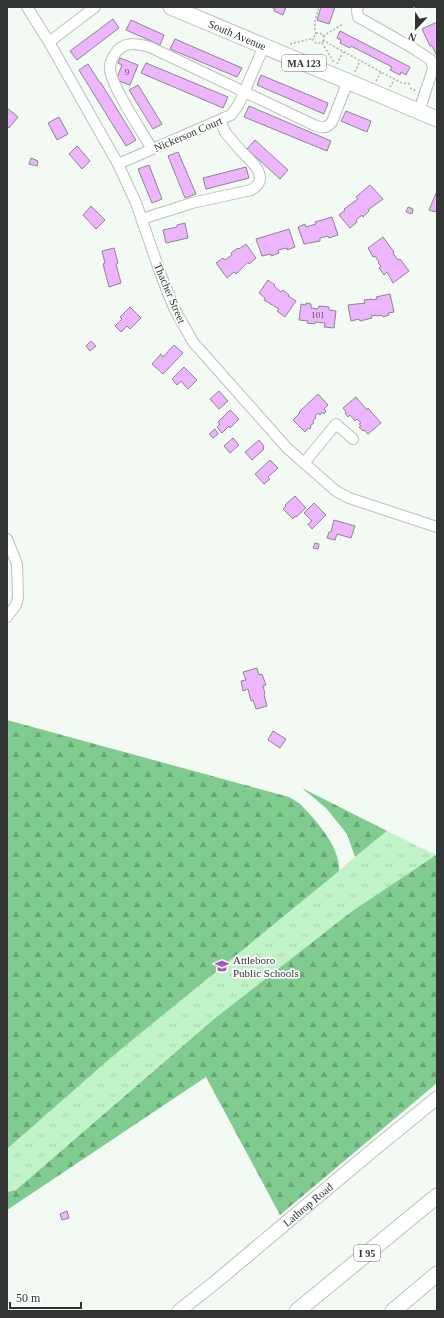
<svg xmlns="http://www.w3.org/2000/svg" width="444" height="1318" font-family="'Times New Roman',serif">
<defs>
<pattern id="grass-tufts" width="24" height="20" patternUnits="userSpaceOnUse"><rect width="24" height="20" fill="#c1f3c9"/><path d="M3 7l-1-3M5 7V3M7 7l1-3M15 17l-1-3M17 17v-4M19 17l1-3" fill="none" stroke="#a6d1ad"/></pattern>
<pattern id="forest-firs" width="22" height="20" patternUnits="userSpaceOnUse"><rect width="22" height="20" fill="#80cb8f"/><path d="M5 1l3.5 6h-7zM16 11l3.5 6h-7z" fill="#69a675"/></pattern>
</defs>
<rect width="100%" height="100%" fill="#f3f9f3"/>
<path fill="url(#grass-tufts)" d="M 387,831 L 436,855 L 351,912 L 214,1019 L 16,1190 L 7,1192 L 7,1149 L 114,1055 Z"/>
<g fill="url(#forest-firs)">
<path d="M 7,720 L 289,797 C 293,800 299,802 302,806 C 317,821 341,849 339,871 L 114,1055 L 7,1149 Z"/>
<path d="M 302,788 L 387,831 L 355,857 L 347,834 L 326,808 Z"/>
<path d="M 436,855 L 437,855 L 437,1083 L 280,1215 L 206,1077 L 7,1210 L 7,1192 L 16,1190 L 214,1019 L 351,912 Z"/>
</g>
<g fill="#edb5fd" stroke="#8c878d">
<path d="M 273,7 L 286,7 L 283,15 L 274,11 L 275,9 L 273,8 Z"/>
<path d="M 321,7 L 335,7 L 329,24 L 317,20 Z"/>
<path d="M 113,19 L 119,28 L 77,60 L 70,51 Z"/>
<path d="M 131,20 L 164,35 L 160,45 L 126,30 Z"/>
<path d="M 437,22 L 437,56 L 432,46 L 430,46 L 422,29 Z"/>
<path d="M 340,31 L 410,67 L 406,75 L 401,72 L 400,75 L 390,70 L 392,67 L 351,46 L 350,48 L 340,43 L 341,40 L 337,38 Z"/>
<path d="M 175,39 L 242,68 L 237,77 L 170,49 Z"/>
<path d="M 120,58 L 138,65 L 130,85 L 116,80 L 122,65 L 118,63 Z"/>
<path d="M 146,63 L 228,97 L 223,108 L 141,73 Z"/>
<path d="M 88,64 L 100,83 L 101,83 L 136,140 L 126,146 L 79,70 Z"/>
<path d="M 261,75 L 328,103 L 324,114 L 257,85 Z"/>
<path d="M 138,85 L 162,124 L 153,129 L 129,90 Z"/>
<path d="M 249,106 L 331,141 L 327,151 L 244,117 Z"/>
<path d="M 7,108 L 18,117 L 9,128 L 8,127 L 7,128 Z"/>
<path d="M 346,111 L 371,121 L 367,132 L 341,121 Z"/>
<path d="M 59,117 L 68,134 L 57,140 L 48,123 Z"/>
<path d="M 255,140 L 288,170 L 280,179 L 247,149 Z"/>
<path d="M 77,146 L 90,161 L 82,169 L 69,154 Z"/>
<path d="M 178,152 L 196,194 L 185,198 L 168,156 Z"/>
<path d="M 31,158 L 38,161 L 37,166 L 29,164 Z"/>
<path d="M 149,165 L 162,199 L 152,203 L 138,169 Z"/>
<path d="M 246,167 L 249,178 L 206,189 L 203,178 Z"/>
<path d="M 370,185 L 383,199 L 368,210 L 369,211 L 363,217 L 362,215 L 356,220 L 357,222 L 350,228 L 339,215 L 345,210 L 344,209 L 358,199 L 356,197 Z"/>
<path d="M 437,191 L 437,212 L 435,211 L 435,212 L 429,210 Z"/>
<path d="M 91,206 L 105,220 L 96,229 L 83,215 Z"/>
<path d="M 408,207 L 413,209 L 412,214 L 406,212 Z"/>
<path d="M 332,217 L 338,235 L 329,238 L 328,236 L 320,238 L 320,241 L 304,244 L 298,227 L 305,224 L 306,227 L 316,224 L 315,222 Z"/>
<path d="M 185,223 L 188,238 L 166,243 L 163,230 L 177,227 L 177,225 Z"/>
<path d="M 289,229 L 295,247 L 287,250 L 287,248 L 278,250 L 279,253 L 271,256 L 271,254 L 262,256 L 256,239 Z"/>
<path d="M 383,237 L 394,252 L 393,253 L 398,260 L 400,259 L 409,271 L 393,283 L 387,272 L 384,275 L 379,268 L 381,266 L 378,263 L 379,262 L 375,256 L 373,257 L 368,248 Z"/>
<path d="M 246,244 L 256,258 L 249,264 L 248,262 L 236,274 L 234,272 L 227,278 L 216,263 L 223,258 L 225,260 L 232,255 L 231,253 L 238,248 L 239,249 Z"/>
<path d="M 114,248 L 118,263 L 116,264 L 121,283 L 109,287 L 103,264 L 105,263 L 102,251 Z"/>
<path d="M 268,280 L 275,285 L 274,286 L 281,292 L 283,290 L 289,295 L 288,296 L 296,301 L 285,317 L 277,311 L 279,309 L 264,300 L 265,298 L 259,293 Z"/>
<path d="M 390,294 L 394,312 L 388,313 L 389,315 L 383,317 L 382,315 L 377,316 L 376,315 L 371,316 L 372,318 L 360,321 L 359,319 L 351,321 L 348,305 L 365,303 L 364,300 L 372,299 L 372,300 L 377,299 L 376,297 Z"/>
<path d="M 306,303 L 311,304 L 311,308 L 318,309 L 319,306 L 329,307 L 329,310 L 336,311 L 334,328 L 324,327 L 325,323 L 315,322 L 315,324 L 307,323 L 308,321 L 299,320 L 301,304 L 306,305 Z"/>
<path d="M 130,307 L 141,318 L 130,329 L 127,326 L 121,332 L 115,326 L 122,319 L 120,317 Z"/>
<path d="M 91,341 L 96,346 L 90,351 L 86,346 Z"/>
<path d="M 174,345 L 183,353 L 163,374 L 152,364 L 161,354 L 163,357 Z"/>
<path d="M 184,367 L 197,380 L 188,389 L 181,381 L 177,385 L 172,379 Z"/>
<path d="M 219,391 L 228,401 L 219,409 L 210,399 Z"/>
<path d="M 318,394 L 328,405 L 324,409 L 326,411 L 324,414 L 322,412 L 320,415 L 318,413 L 315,416 L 316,418 L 313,421 L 314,423 L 310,426 L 311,428 L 309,429 L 308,428 L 305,432 L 293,420 L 300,413 L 299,412 Z"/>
<path d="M 356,397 L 367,410 L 368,408 L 381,423 L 368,434 L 364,430 L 363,431 L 359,427 L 361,426 L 359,424 L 361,423 L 357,419 L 355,421 L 350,415 L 348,417 L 345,413 L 346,412 L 343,408 Z"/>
<path d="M 230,410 L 239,419 L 230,428 L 229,426 L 222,433 L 217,427 L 220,424 L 218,422 Z"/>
<path d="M 215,429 L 218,434 L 213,438 L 209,434 Z"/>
<path d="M 233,438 L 239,445 L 230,453 L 224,446 Z"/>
<path d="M 259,440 L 264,446 L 263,448 L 264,449 L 252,460 L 245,452 Z"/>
<path d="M 270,460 L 278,468 L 268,477 L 270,479 L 264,484 L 255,474 Z"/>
<path d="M 295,496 L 306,508 L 296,517 L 295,516 L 293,519 L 283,509 L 286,506 L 285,505 Z"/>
<path d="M 314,503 L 326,515 L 312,529 L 308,524 L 312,521 L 304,513 Z"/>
<path d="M 334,520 L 355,526 L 351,538 L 337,534 L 335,540 L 327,538 L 329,532 L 331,532 Z"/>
<path d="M 315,543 L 319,544 L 318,549 L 313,548 Z"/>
<path d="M 257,668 L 259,675 L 262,674 L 266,685 L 263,686 L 265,694 L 264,695 L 267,706 L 256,709 L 253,700 L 251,701 L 248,689 L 243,691 L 241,681 L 246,680 L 243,672 Z"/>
<path d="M 273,731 L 286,739 L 280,748 L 268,740 Z"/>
<path d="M 67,1211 L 69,1218 L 62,1220 L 60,1214 Z"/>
</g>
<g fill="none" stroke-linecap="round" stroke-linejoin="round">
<defs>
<g id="minor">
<path d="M 27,7 L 49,42 L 118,164 L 136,203 L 161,275 L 174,308 L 193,342 L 287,448 L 336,491 L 349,498 L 437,527"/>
<path d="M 358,7 L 357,10 L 358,17 L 411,47 L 431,60 L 433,69 L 419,111"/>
<path d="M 49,42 L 95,7"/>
<path d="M 152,149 C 143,133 109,83 110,68 C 110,63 112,58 115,54 C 123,40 138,44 150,47 L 314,125 C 322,128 326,129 332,122 L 348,81"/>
<path d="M 118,164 L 231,115 L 239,104 L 264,46"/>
<path d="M 142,219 L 192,203 L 251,190 C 272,178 251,161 241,151 C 236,145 230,138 225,132 C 223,128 222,124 221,120"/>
<path d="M 304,463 L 336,424 L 353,439"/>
<path d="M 7,539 L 17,564 L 18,598 L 16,605 L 7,617"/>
</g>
<g id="major">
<path id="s1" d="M 179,1311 L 218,1280 L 373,1150 L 437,1098"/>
</g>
<g id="highway">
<path id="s2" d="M 171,7 L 437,119"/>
<path d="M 297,1311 L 437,1196"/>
<path d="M 393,1311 L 437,1274"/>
</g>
</defs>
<use href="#minor" stroke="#bac0bb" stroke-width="12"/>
<use href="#major" stroke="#bac0bb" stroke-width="15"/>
<use href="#highway" stroke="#bac0bb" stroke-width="17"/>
<g stroke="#adb2ae" stroke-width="1.5" stroke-dasharray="2 2" stroke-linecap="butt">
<path d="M 316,34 C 313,24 316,16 319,7"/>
<path d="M 323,36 L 343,24"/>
<path d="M 324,41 L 320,43 L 316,43 L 313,40 L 314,37 L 317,33 L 320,33 L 324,37 L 324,41 L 394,79 L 402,83 L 412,84"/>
<path d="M 322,43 L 334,62"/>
<path d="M 290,44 L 314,38"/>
<path d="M 337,64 L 343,52"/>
<path d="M 355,72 L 360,61"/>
<path d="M 376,81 L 381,72"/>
<path d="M 390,87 L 394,80"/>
<path d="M 410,88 L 416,91"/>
</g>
<use href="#minor" stroke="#fff" stroke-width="10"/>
<use href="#major" stroke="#fff" stroke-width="13"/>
<use href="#highway" stroke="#fff" stroke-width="15"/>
</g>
<defs>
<symbol id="school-bare" viewBox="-9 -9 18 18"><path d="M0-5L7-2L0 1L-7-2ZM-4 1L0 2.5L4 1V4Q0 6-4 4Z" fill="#aa53c1" stroke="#fff" stroke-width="2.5" paint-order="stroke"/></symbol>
</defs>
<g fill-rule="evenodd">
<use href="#school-bare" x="212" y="956" width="20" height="20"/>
</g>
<g text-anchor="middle" stroke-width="3.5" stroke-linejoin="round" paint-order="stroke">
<g font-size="9" fill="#605465">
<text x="127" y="75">9</text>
<text x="318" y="318">101</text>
</g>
<g fill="#fff" stroke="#6f7170" stroke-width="1">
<rect x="282" y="55" width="44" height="16" rx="3"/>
<rect x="354" y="1245" width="26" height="16" rx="3"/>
</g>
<g font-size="10" font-weight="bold" fill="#313432">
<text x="304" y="67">MA 123</text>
<text x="367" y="1257">I 95</text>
</g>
<g font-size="11" fill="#313432" stroke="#fff">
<text dy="4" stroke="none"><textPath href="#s2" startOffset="72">South Avenue</textPath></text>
<text transform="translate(188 134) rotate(-23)" y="4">Nickerson Court</text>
<text transform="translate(170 293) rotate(67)" y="4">Thacher Street</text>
<text dy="4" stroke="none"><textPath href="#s1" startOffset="167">Lathrop Road</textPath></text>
</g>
<g font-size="11" fill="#313432" stroke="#fff" text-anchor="start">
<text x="233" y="964">Attleboro<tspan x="233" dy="13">Public Schools</tspan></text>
</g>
</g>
<rect width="444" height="1318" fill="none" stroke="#313432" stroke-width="16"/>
<g transform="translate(416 28) rotate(202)" stroke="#ffffff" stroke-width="3" paint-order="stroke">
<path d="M0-3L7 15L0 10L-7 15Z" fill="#313432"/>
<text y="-6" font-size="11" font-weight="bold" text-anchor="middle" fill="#313432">N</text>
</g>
<path d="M10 1302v6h71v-6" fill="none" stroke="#313432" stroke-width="2"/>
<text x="16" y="1302" font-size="12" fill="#313432" stroke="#ffffff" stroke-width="3" paint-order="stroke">50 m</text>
</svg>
